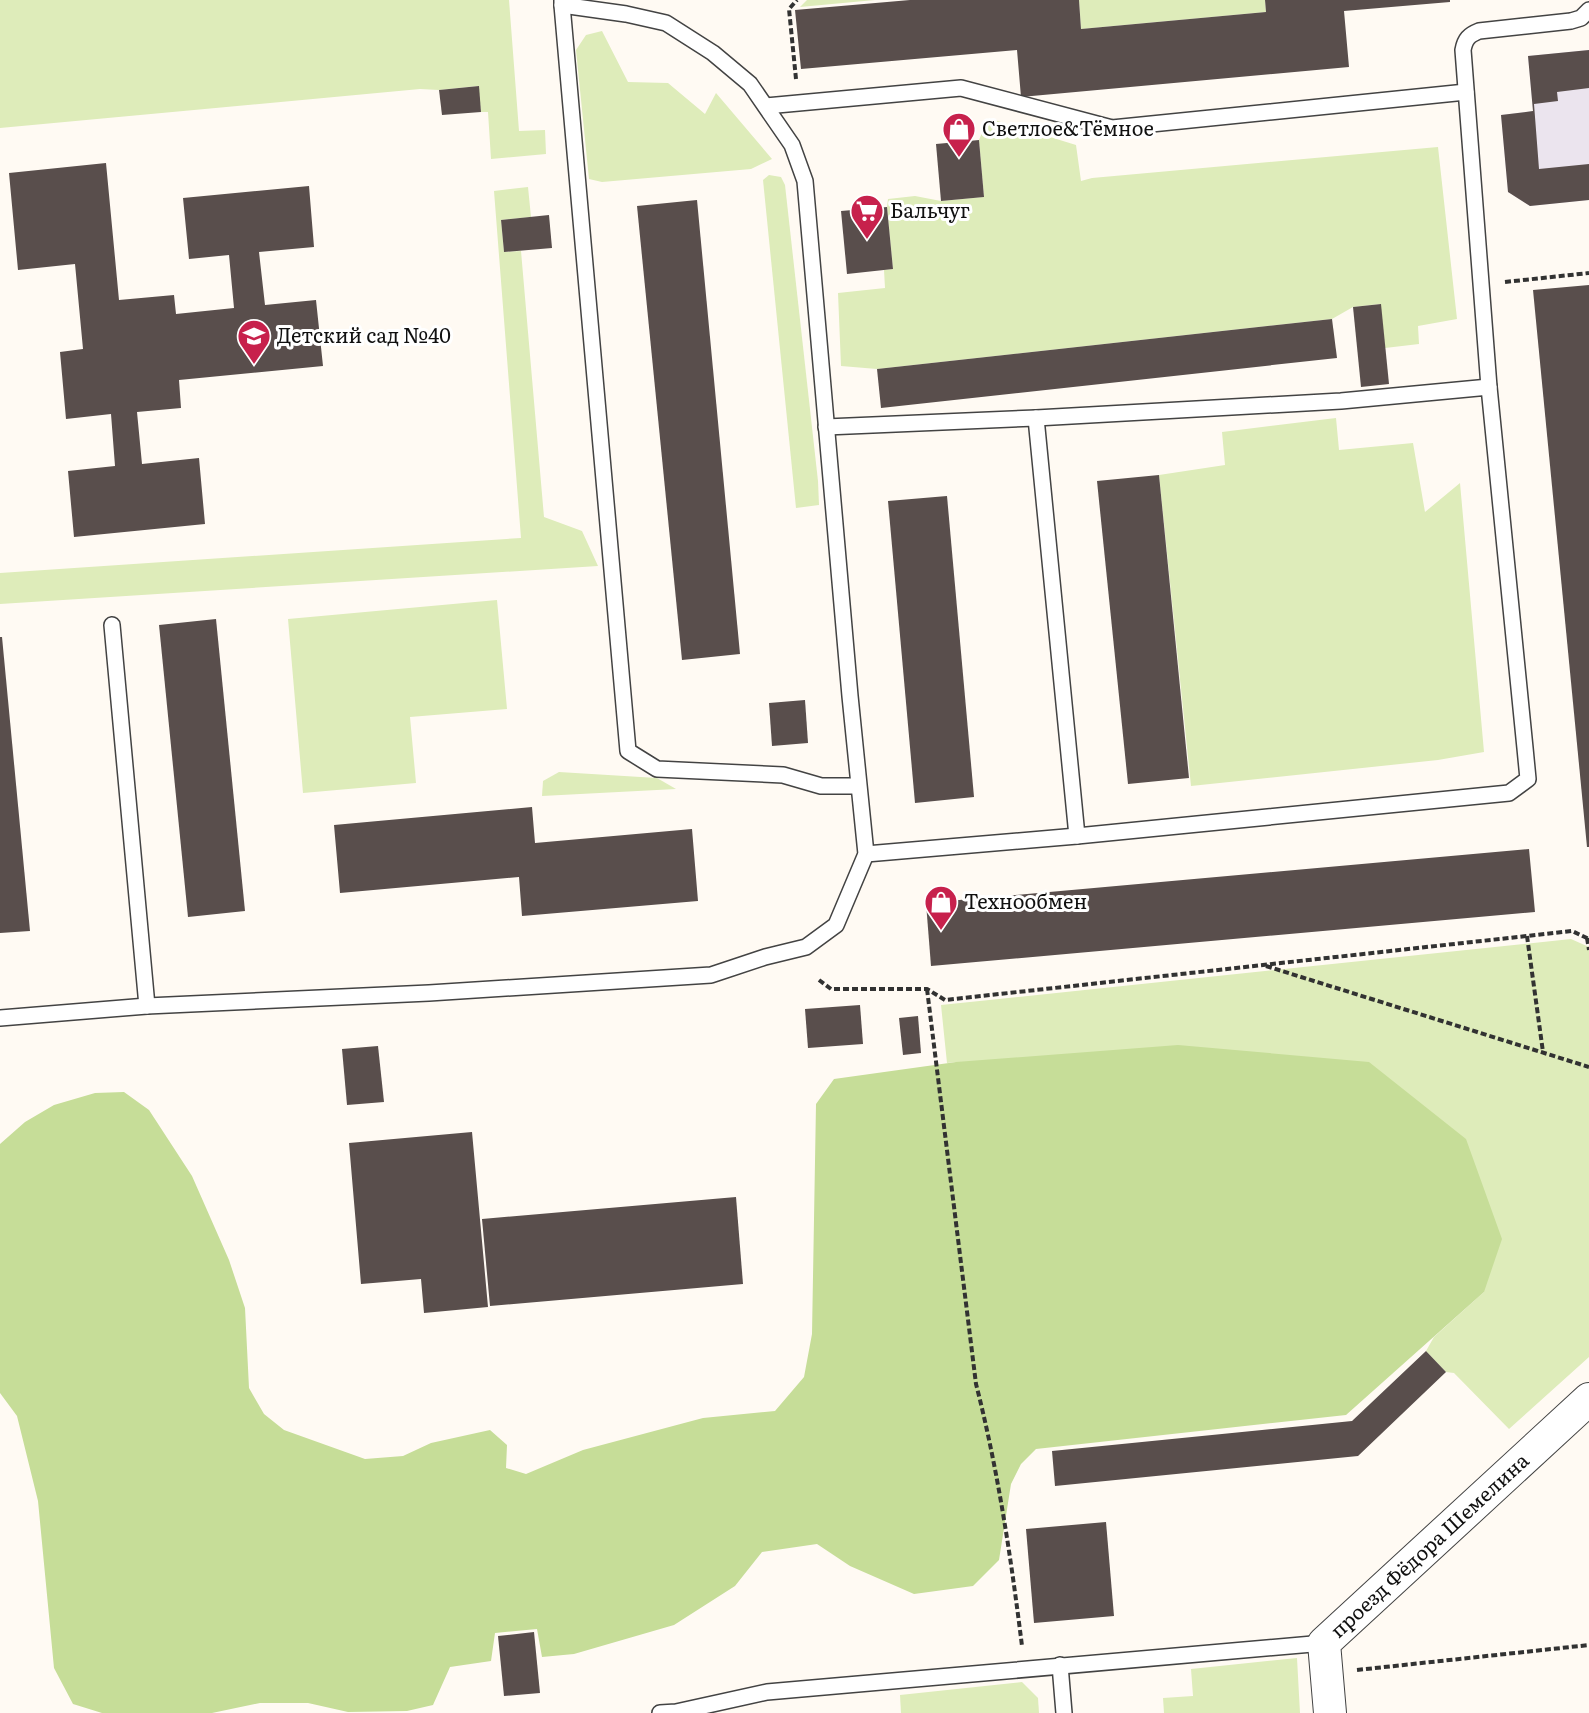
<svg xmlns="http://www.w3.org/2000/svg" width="1589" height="1713" font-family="Literata,serif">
<rect width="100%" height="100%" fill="#fffaf3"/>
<path fill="#ebe4ee" d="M 1589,50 L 1589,200 L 1530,206 L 1508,192 L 1501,115 L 1533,111 L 1528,56 Z"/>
<g fill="#deecba">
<path d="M 0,0 L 509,0 L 519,131 L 545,130 L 546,154 L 491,159 L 488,112 L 481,112 L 478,86 L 439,90 L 420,89 L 0,128 Z"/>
<path d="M 807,0 L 875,0 L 800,7 Z"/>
<path d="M 1079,0 L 1265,0 L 1266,12 L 1081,29 Z"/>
<path d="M 602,31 L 628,82 L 668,83 L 705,114 L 716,93 L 772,159 L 751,169 L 602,182 L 589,179 L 576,50 L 586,35 Z"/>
<path d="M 988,118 L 1076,145 L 1081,181 L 1092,178 L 1438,147 L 1457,319 L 1418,326 L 1419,344 L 1385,348 L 1380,304 L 1353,307 L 1332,319 L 877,369 L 841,366 L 838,293 L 885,288 L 884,270 L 893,269 L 887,207 L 888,199 L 915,196 L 941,201 L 984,197 L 979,140 Z"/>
<path d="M 769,175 L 781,177 L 785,185 L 818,481 L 819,505 L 796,508 L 763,180 Z"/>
<path d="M 528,187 L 531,217 L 501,220 L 504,252 L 521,251 L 544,517 L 582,531 L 598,566 L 0,604 L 0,573 L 521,538 L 494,191 Z"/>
<path d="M 1336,418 L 1339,450 L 1413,443 L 1425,512 L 1460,483 L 1484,752 L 1438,760 L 1191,786 L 1159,475 L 1225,465 L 1222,432 Z"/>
<path d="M 497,600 L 507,709 L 410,717 L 416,783 L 303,793 L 288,619 Z"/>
<path d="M 559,772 L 657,778 L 676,789 L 542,796 L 543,781 Z"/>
<path d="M 1571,939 L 1589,947 L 1589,1357 L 1509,1429 L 1454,1373 L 1446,1372 L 1426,1351 L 1434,1337 L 1484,1292 L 956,1062 L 947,1063 L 941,1005 Z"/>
<path d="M 1297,1658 L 1300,1713 L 1164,1713 L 1163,1698 L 1193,1696 L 1191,1669 Z"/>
<path d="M 1022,1682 L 1038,1698 L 1039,1713 L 901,1713 L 900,1695 Z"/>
</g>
<path fill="#c6dd98" d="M 1178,1045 L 1369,1062 L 1466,1139 L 1502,1239 L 1484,1292 L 1346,1415 L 1036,1449 L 1021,1464 L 1011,1484 L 999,1560 L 973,1586 L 914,1594 L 850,1566 L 817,1544 L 762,1552 L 735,1586 L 674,1625 L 574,1654 L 542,1657 L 537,1629 L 495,1633 L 491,1661 L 450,1667 L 433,1705 L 407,1711 L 348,1712 L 308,1703 L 260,1703 L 212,1713 L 102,1713 L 73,1704 L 54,1668 L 38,1501 L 17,1416 L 0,1393 L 0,1144 L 25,1122 L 54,1105 L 95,1093 L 124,1092 L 149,1110 L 192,1176 L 229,1260 L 245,1308 L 249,1388 L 264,1414 L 284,1430 L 365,1459 L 403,1456 L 431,1443 L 490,1430 L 507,1445 L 506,1468 L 526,1474 L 583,1450 L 703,1418 L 775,1411 L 804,1377 L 812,1334 L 816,1104 L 834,1079 L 956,1062 Z"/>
<g fill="#594e4c">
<path d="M 910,0 L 1079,0 L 1081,29 L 1266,12 L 1265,0 L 1450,0 L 1450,2 L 1344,11 L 1349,67 L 1021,97 L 1017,50 L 801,69 L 795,10 Z"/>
<path d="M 1589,50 L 1589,88 L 1557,92 L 1558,101 L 1534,104 L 1539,169 L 1589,164 L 1589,200 L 1530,206 L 1508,192 L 1501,115 L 1533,111 L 1528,56 Z"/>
<path d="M 479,86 L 481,112 L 442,115 L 439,90 Z"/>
<path d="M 979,140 L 984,197 L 941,201 L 936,144 Z"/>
<path d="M 106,163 L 119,300 L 174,295 L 176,314 L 234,308 L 229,255 L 189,259 L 183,198 L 309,186 L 314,247 L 259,252 L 265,305 L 316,300 L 323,366 L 179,380 L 181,408 L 137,412 L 142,464 L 199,458 L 205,524 L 74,537 L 68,471 L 115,466 L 111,414 L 66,419 L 60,352 L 83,349 L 75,264 L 18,270 L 9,173 Z"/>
<path d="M 697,200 L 740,654 L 682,660 L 637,206 Z"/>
<path d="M 887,207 L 893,269 L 847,274 L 841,211 Z"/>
<path d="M 549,215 L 552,248 L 504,252 L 501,220 Z"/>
<path d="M 1589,285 L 1589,847 L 1587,847 L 1533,290 Z"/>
<path d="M 1381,304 L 1389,384 L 1361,387 L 1353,307 Z"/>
<path d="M 1332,319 L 1337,358 L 881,408 L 877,369 Z"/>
<path d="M 1159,475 L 1189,778 L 1128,784 L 1097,481 Z"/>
<path d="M 947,496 L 974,797 L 915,803 L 888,501 Z"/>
<path d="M 216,619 L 245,911 L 188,917 L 159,625 Z"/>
<path d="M 0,637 L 2,637 L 30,931 L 0,933 Z"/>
<path d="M 805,700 L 808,743 L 772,746 L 769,703 Z"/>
<path d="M 532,807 L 535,843 L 692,829 L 698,901 L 522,916 L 519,877 L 340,893 L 334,825 Z"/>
<path d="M 1529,849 L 1535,912 L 931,966 L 926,903 Z"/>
<path d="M 860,1005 L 863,1044 L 808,1048 L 805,1009 Z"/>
<path d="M 918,1016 L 921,1053 L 903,1055 L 899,1018 Z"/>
<path d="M 378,1046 L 384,1102 L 347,1105 L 342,1049 Z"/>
<path d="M 472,1132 L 488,1307 L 424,1313 L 421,1279 L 361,1284 L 349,1143 Z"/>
<path d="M 736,1197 L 743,1284 L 490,1306 L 482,1219 Z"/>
<path d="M 1426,1351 L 1446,1372 L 1358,1456 L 1055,1486 L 1052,1451 L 1352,1421 Z"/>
<path d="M 1106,1522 L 1114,1616 L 1034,1623 L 1026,1529 Z"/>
<path d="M 534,1632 L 540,1693 L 504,1696 L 498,1636 Z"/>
</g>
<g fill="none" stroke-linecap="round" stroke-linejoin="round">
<defs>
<g id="lane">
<path d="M 562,5 L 628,751 L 657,769 L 783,775 L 821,786 L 858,786"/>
<path d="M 766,106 L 961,88 L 1112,128 L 1466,92"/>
<path d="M 1489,387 L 1463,50 C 1465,39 1469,35 1479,31 L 1571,21 L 1581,18 L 1589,10"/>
<path d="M 1036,418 L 1077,836"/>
<path d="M 826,427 L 1036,418 L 1341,401 L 1489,387 L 1525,748 L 1528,779 L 1509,793 L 1077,836 L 866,854"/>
<path d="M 112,625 L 147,1006"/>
<path d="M 0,1018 L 147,1006 L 429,993 L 711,975 L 765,957 L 806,947 L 836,925 L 866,854 L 850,696 L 805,181 L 792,145 L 750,84 L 713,53 L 666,23 L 626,14 L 562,5 L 562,0"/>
<path d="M 1060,1665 L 1064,1713"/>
<path d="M 660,1713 L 676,1712 L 767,1692 L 1324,1643"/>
</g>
<g id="street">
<path id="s1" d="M 1330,1713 L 1324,1643 L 1589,1399"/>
</g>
</defs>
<use href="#lane" stroke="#434343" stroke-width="18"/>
<use href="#street" stroke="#434343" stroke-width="34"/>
<g stroke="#323232" stroke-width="4" stroke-dasharray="6 3" stroke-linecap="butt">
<path d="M 796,79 L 789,9 L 797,0"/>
<path d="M 1505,282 L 1589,273"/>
<path d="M 1527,936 L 1543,1052"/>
<path d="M 1587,938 L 1589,950"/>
<path d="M 1266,966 L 1589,1067"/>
<path d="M 819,980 L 831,989 L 927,989 L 945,1000 L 1572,931 L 1589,939"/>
<path d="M 927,989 L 976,1384 C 998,1470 1011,1558 1022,1646"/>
<path d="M 1357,1670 L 1589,1645"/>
</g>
<use href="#lane" stroke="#fff" stroke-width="15"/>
<use href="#street" stroke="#fff" stroke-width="32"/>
</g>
<defs>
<symbol id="shop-pin" viewBox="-11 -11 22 30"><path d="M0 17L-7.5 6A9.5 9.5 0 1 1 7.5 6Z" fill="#c7214c" stroke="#fff"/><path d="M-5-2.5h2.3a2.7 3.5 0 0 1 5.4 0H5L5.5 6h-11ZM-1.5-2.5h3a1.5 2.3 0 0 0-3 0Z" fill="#fff"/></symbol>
<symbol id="supermarket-pin" viewBox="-11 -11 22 30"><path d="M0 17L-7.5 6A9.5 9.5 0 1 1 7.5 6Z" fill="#c7214c" stroke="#fff"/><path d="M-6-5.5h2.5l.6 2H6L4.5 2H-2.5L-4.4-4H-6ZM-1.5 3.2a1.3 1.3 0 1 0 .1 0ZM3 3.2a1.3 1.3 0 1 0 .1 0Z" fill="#fff"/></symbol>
<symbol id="school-pin" viewBox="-11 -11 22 30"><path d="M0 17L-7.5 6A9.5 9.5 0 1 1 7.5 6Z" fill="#c7214c" stroke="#fff"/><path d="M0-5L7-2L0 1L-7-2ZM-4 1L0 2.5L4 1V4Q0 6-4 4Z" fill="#fff"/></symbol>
</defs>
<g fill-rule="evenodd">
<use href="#shop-pin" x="940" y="110" width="38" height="52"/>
<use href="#supermarket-pin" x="848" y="192" width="38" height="52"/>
<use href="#school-pin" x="235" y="317" width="38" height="52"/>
<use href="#shop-pin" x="922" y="883" width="38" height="52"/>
</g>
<g text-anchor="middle" stroke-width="6" stroke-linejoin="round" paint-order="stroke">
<g font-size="20" fill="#101010" stroke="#fff" text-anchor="start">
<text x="982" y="136">Светлое&amp;Тёмное</text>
<text x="890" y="218">Бальчуг</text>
<text x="277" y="343">Детский сад №40</text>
<text x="964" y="909">Технообмен</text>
</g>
<g font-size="20" fill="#101010" stroke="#fff">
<text dy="7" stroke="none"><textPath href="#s1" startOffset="214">проезд Фёдора Шемелина</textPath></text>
</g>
</g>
</svg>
